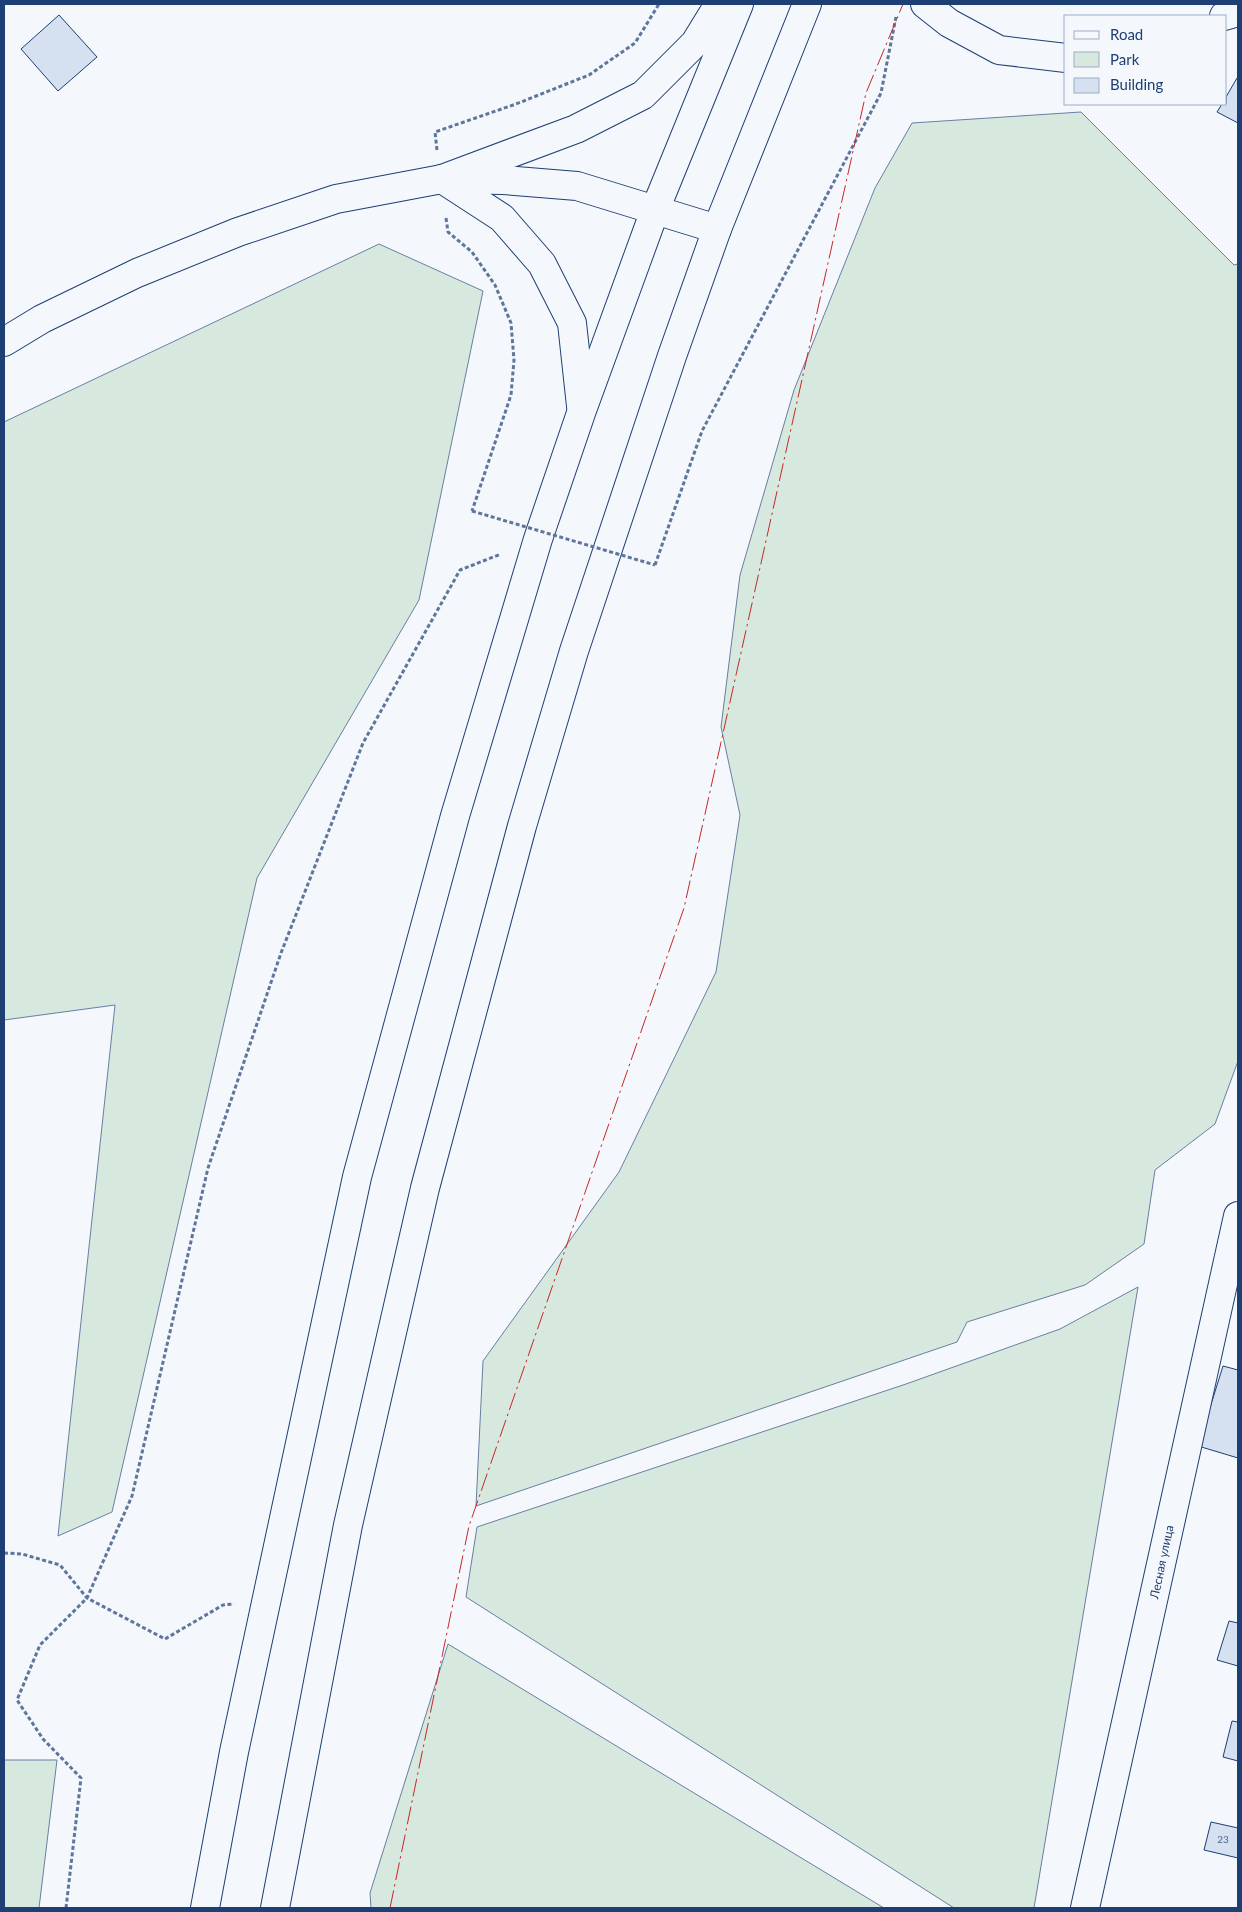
<svg xmlns="http://www.w3.org/2000/svg" width="1242" height="1912" font-family="Lato,sans-serif">
<rect width="100%" height="100%" fill="#f4f7fb"/>
<g fill="#d7e8df" stroke="#687fa3">
<path d="M 1081,112 L 1234,265 L 1238,264 L 1238,1061 L 1215,1124 L 1155,1170 L 1144,1244 L 1085,1285 L 967,1322 L 957,1342 L 476,1506 L 483,1361 L 619,1172 L 716,972 L 740,815 L 721,727 L 740,575 L 794,390 L 875,188 L 912,123 Z"/>
<path d="M 379,244 L 483,291 L 419,600 L 257,878 L 112,1512 L 58,1536 L 115,1005 L 4,1020 L 4,422 Z"/>
<path d="M 1138,1287 L 1034,1908 L 954,1908 L 466,1597 L 477,1527 L 906,1384 L 1060,1329 Z"/>
<path d="M 448,1644 L 884,1908 L 371,1908 L 370,1893 Z"/>
<path d="M 4,1760 L 57,1760 L 39,1908 L 4,1908 Z"/>
</g>
<g fill="#d5e0f0" stroke="#1d3f73">
<path d="M 59,15 L 97,57 L 58,91 L 21,49 Z"/>
<path d="M 1237,78 L 1238,79 L 1238,123 L 1217,112 L 1222,104 L 1226,104 L 1226,97 Z"/>
<path d="M 1223,1366 L 1238,1370 L 1238,1458 L 1198,1446 Z"/>
<path d="M 1229,1621 L 1238,1623 L 1238,1666 L 1217,1660 Z"/>
<path d="M 1232,1721 L 1238,1722 L 1238,1761 L 1223,1757 Z"/>
<path d="M 1211,1822 L 1238,1828 L 1238,1858 L 1204,1850 Z"/>
</g>
<g fill="none" stroke-linecap="round" stroke-linejoin="round">
<defs>
<g id="street">
<path d="M 925,4 L 949,23 L 999,50 L 1066,58"/>
<path d="M 1224,16 L 1238,12"/>
<path d="M 1085,1908 L 1238,1216"/>
</g>
<path id="secondary" d="M 4,342 L 42,319 L 137,273 L 238,232 L 336,199 L 442,179 L 503,180 L 577,186 L 717,229"/>
<g id="primary">
<path d="M 442,179 L 576,129 L 643,95 L 695,43 L 719,4"/>
<path d="M 442,179 L 502,218 L 542,264 L 572,323 L 581,406"/>
<path d="M 205,1908 L 234,1752 L 357,1177 L 455,816 L 538,539 L 581,413 L 655,210 L 739,4"/>
<path d="M 275,1908 L 348,1525 L 425,1188 L 522,826 L 574,651 L 672,356 L 717,229 L 807,4"/>
</g>
</defs>
<use href="#street" stroke="#1d3f73" stroke-width="30"/>
<use href="#secondary" stroke="#1d3f73" stroke-width="30"/>
<use href="#primary" stroke="#1d3f73" stroke-width="30"/>
<g stroke="#5e769c" stroke-width="3" stroke-dasharray="4 2.5" stroke-linecap="butt">
<path d="M 437,150 L 435,132 L 516,104 L 589,75 L 635,43 L 659,4"/>
<path d="M 446,218 L 448,232 L 472,252 L 495,285 L 511,323 L 514,360 L 511,395 L 472,511"/>
<path d="M 655,565 L 702,431 L 881,93 L 896,17"/>
<path d="M 4,1553 L 22,1554 L 60,1565 L 87,1598 L 165,1639 L 223,1605 L 234,1604"/>
<path d="M 66,1908 L 81,1778 L 43,1739 L 17,1700 L 40,1645 L 87,1598 L 132,1496 L 208,1168 L 281,953 L 363,743 L 460,570 L 501,554"/>
</g>
<use href="#street" stroke="#f4f7fb" stroke-width="28"/>
<use href="#secondary" stroke="#f4f7fb" stroke-width="28"/>
<use href="#primary" stroke="#f4f7fb" stroke-width="28"/>
<path stroke="#5e769c" stroke-width="3" stroke-dasharray="4 2.5" stroke-linecap="butt" d="M 472,511 L 655,565"/>
<path stroke="#c62828" stroke-width="1" stroke-dasharray="18 4 2.5 4" stroke-linecap="butt" d="M 390,1908 L 469,1526 L 684,908 L 866,93 L 903,4"/>
</g>
<g text-anchor="middle" stroke-width="4" stroke-linejoin="round" paint-order="stroke">
<g font-size="10" fill="#4b6792">
<text x="1223" y="1843">23</text>
</g>
<g font-size="12" fill="#1d3f73" stroke="#f4f7fb">
<text transform="translate(1162 1562) rotate(-78)" y="4">Лесная улица</text>
</g>
</g>
<rect width="1242" height="1912" fill="none" stroke="#1d3f73" stroke-width="10"/>
<rect x="1064" y="15" width="162" height="90" fill="#f4f7fb" stroke="#9eadc5"/>
<rect x="1074" y="31" width="25" height="8" fill="#f4f7fb" stroke="#9eadc5"/>
<text x="1110" y="40" font-size="15" fill="#1d3f73">Road</text>
<rect x="1074" y="52" width="25" height="15" fill="#d7e8df" stroke="#9eadc5"/>
<text x="1110" y="65" font-size="15" fill="#1d3f73">Park</text>
<rect x="1074" y="78" width="25" height="15" fill="#d5e0f0" stroke="#9eadc5"/>
<text x="1110" y="90" font-size="15" fill="#1d3f73">Building</text>
</svg>
